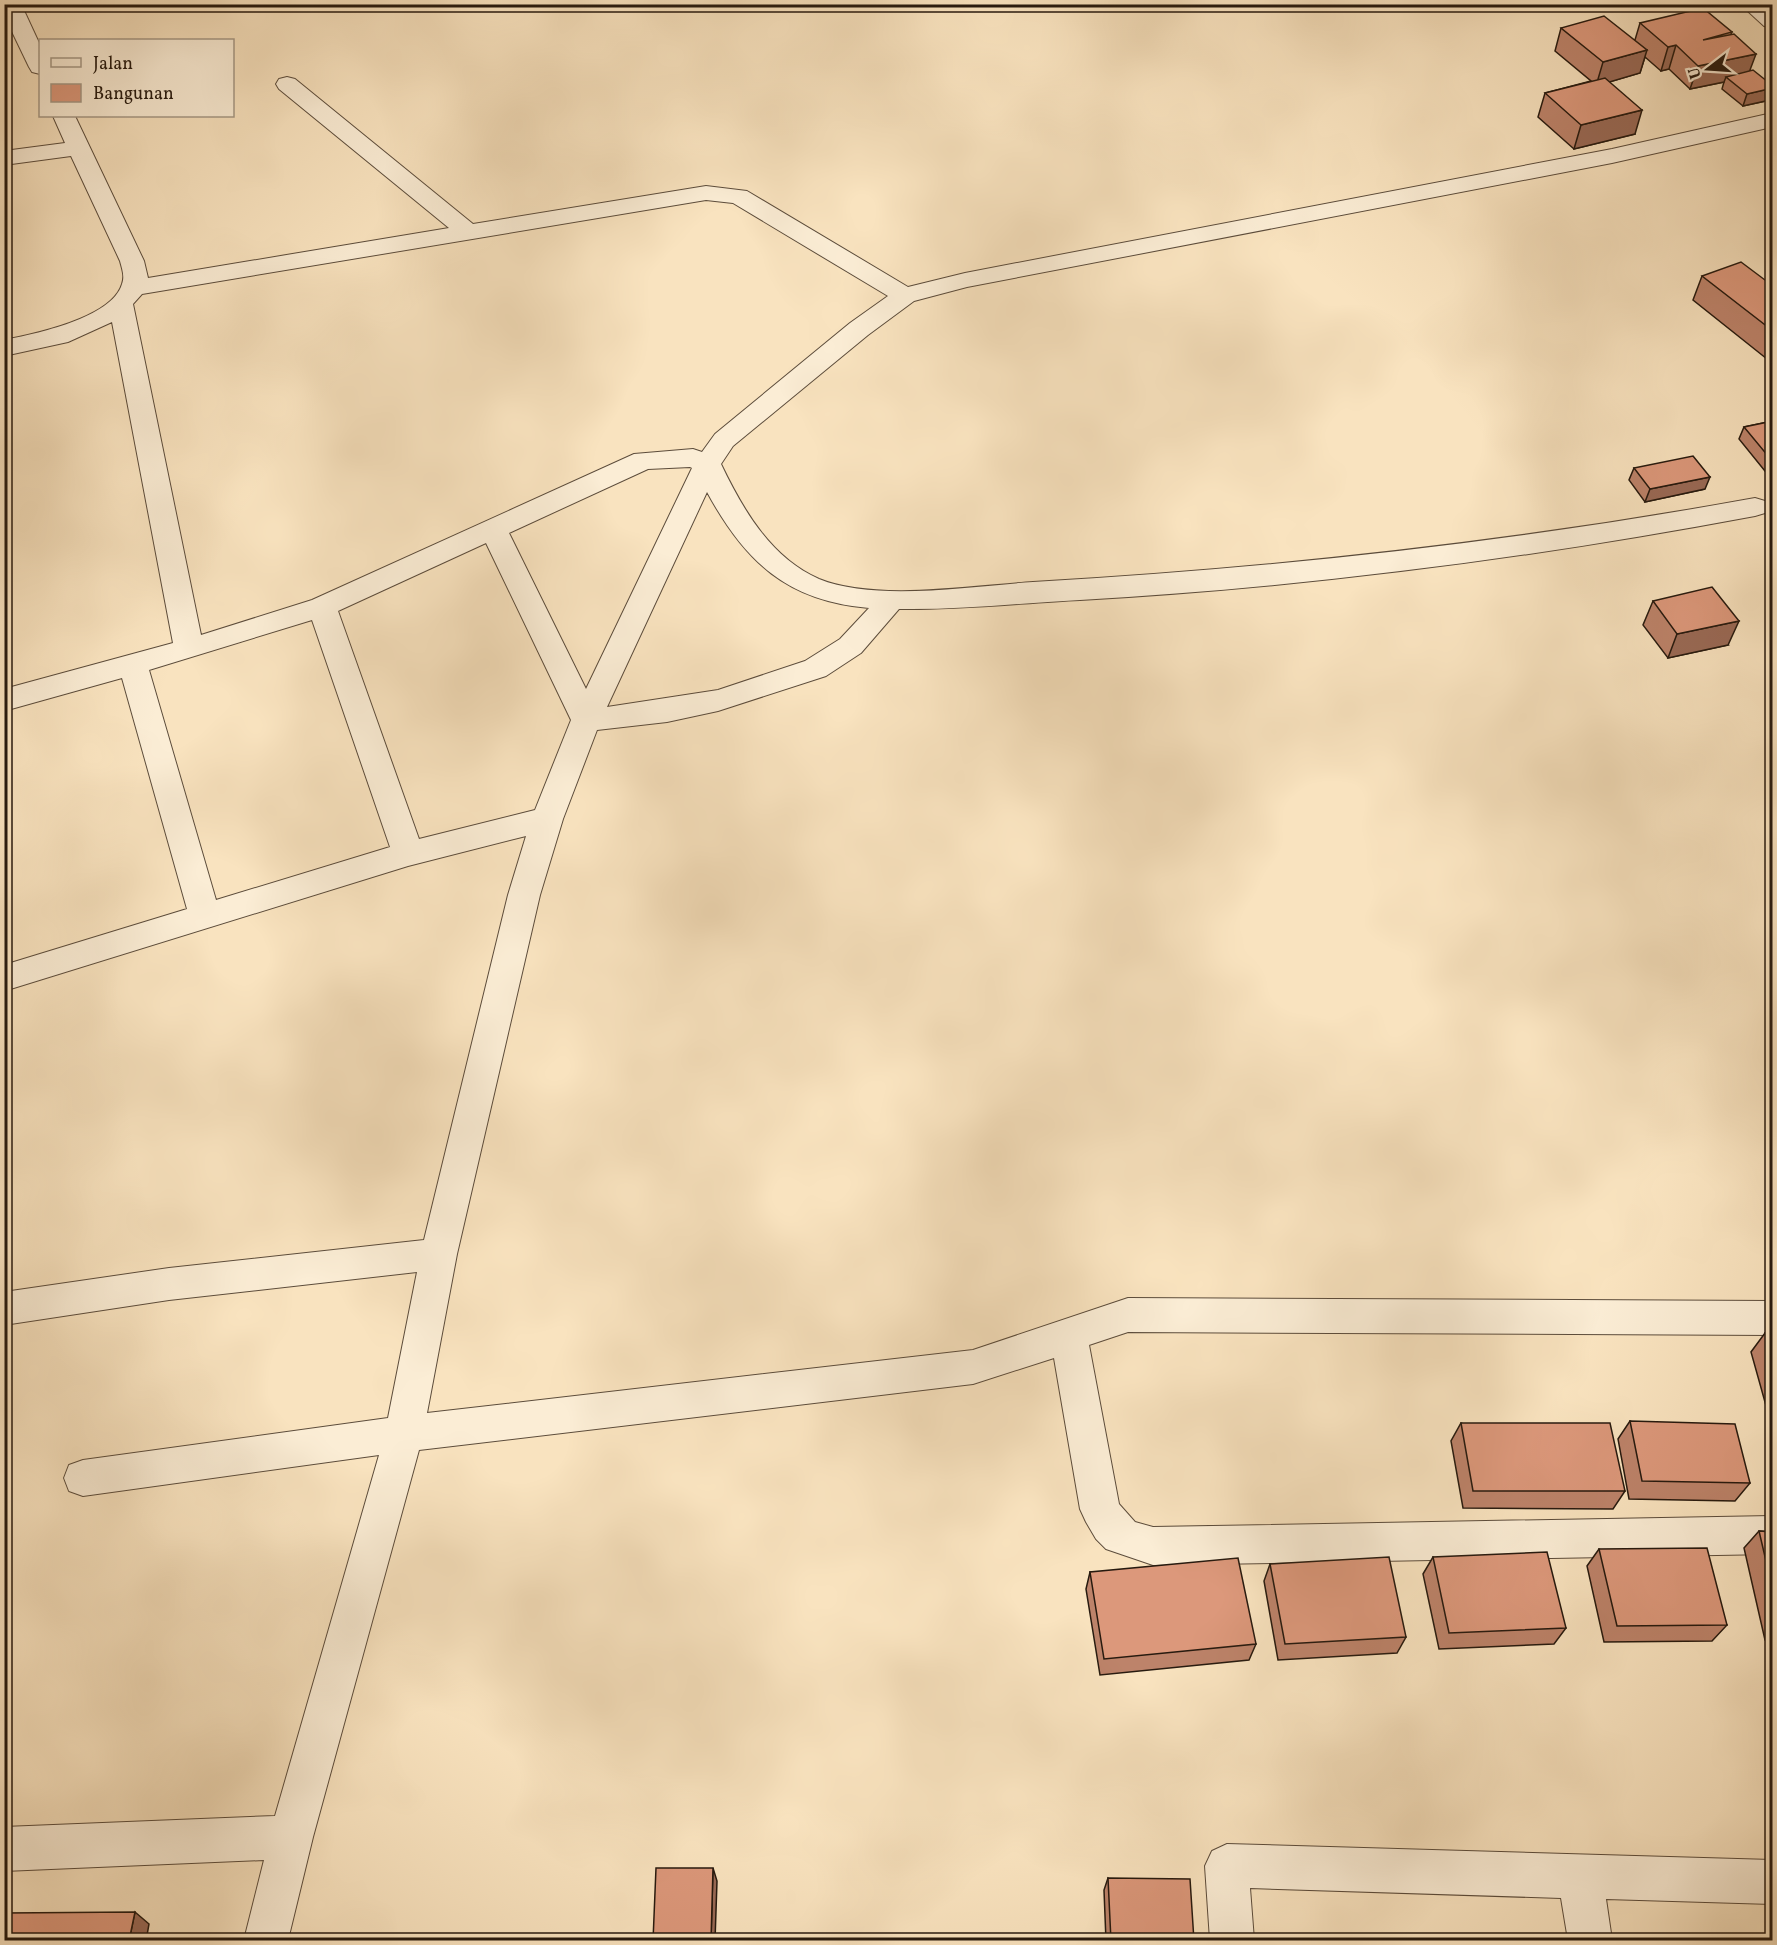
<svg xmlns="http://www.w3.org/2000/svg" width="1777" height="1945" font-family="Vollkorn,serif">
<rect width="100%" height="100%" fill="#f9e3bf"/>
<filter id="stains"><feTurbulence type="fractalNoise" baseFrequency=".00333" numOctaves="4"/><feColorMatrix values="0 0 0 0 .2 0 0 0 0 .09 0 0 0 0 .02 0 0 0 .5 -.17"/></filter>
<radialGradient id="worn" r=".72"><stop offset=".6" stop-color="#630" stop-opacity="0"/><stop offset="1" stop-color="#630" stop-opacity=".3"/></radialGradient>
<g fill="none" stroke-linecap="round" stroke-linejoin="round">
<defs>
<g id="minor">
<path d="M 4,4 L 21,4 L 40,45 L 40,74 L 32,72 L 29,67 L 4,15 Z"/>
<path d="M 1740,4 L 1764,4 L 1772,11 L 1772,27 L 1764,26 Z"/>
<path d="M 287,77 L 295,79 L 473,224 L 706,186 L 747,191 L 908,287 L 965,273 L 1612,149 L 1772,113 L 1772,127 L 1612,163 L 967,287 L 914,301 L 868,335 L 733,446 L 721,464 C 743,510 771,558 819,579 C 875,602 973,586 1033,582 C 1277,568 1514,542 1755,498 L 1765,501 L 1769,507 L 1765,513 L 1755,516 C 1532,558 1307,587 1080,600 C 1020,603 959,610 899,609 L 861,653 L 826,676 L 718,711 L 667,722 L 597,730 L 563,819 L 540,895 L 457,1254 L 427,1413 L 973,1350 L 1128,1298 L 1772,1301 L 1772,1335 L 1128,1332 L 1089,1345 L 1119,1504 L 1135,1522 L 1153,1527 L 1772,1516 L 1772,1554 L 1153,1565 L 1106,1549 L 1096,1539 L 1086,1522 L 1080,1509 L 1054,1358 L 973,1384 L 419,1450 L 313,1837 L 288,1940 L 244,1940 L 264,1860 L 4,1871 L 4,1827 L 275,1816 L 379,1455 L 83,1496 L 69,1491 L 64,1478 L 69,1465 L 83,1460 L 388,1418 L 417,1272 L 169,1300 L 4,1325 L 4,1292 L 169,1268 L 424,1240 L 508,895 L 526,836 L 408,866 L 4,991 L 4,965 L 187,909 L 122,678 L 4,711 L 4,689 L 173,643 L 112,322 L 68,342 L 4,356 L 4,340 C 35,334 112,318 122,284 C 125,276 122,269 120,261 L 71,156 L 4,165 L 4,151 L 65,143 L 53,116 L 75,116 L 144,261 L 148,278 L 449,228 L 279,89 L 276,84 L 279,79 ZM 706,200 L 733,203 L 888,296 L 850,323 L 715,434 L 702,452 L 693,449 L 634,454 L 312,600 L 201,635 L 133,304 L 142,294 ZM 690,467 L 692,468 L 586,689 L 509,533 L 648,469 ZM 707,492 C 745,562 787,601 869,608 L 840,639 L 805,661 L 718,690 L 607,707 ZM 486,543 L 571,720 L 535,810 L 419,839 L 338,611 ZM 312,620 L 390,847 L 216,900 L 149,670 Z"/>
<path d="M 1227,1844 L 1772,1860 L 1772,1904 L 1606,1899 L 1612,1940 L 1568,1940 L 1561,1898 L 1250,1888 L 1254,1940 L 1210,1940 L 1205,1866 L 1212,1851 Z"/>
</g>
</defs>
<use href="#minor" stroke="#5c4c3b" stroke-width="2"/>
<use href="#minor" fill="#fbedd5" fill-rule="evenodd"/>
</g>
<g fill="#bd836a" stroke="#271a0f" stroke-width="1.5">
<path d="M 1640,23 L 1732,32 L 1731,34 L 1750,71 L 1773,86 L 1773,94 L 1770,100 L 1743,106 L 1722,89 L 1724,82 L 1690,89 L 1669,69 L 1661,71 L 1645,57 L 1640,73 L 1609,82 L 1635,134 L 1574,149 L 1538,117 L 1545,93 L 1591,81 L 1555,51 L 1561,28 L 1635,40 Z"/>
<path d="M 1773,251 L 1773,261 L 1770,258 Z"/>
<path d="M 1702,276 L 1773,286 L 1773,357 L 1767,359 L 1693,300 Z"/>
<path d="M 1773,421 L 1773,476 L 1769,476 L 1739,439 L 1744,427 Z"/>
<path d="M 1634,468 L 1705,489 L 1645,502 L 1629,480 Z"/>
<path d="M 1653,601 L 1728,645 L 1668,658 L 1643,625 Z"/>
<path d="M 1765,1333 L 1773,1333 L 1773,1420 L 1770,1420 L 1751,1352 Z"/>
<path d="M 1630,1421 L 1750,1483 L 1735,1501 L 1629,1499 L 1618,1439 Z"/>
<path d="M 1461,1423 L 1625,1491 L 1613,1509 L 1463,1508 L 1451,1441 Z"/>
<path d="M 1759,1531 L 1773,1532 L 1773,1640 L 1765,1640 L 1744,1548 Z"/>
<path d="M 1599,1549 L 1727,1625 L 1712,1641 L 1604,1642 L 1587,1566 Z"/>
<path d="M 1433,1557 L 1566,1628 L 1554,1644 L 1439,1649 L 1423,1574 Z"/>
<path d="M 1270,1564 L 1406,1637 L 1397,1653 L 1278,1660 L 1264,1581 Z"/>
<path d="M 1090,1572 L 1256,1644 L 1249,1660 L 1100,1675 L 1086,1589 Z"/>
<path d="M 1108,1878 L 1194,1941 L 1106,1941 L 1104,1890 Z"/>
</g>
<g fill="#9a6a56" stroke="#271a0f" stroke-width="1.5">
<path d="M 1676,45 L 1669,69 L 1661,71 L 1668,47 Z"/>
<path d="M 1647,50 L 1640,73 L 1596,86 L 1603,62 Z"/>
<path d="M 1756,54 L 1747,78 L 1726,77 L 1724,82 L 1690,89 L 1698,66 Z"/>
<path d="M 1773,88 L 1773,94 L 1770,100 L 1743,106 L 1747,94 Z"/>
<path d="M 1642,110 L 1635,134 L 1574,149 L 1581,125 Z"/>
<path d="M 1773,346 L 1773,357 L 1767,359 Z"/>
<path d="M 1773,467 L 1773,476 L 1769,476 Z"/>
<path d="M 1710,477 L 1705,489 L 1645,502 L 1650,489 Z"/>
<path d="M 1739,621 L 1728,645 L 1668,658 L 1677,634 Z"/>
<path d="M 713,1868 L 717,1881 L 715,1941 L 711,1941 Z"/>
<path d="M 135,1912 L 149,1924 L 146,1941 L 129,1941 Z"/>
</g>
<g fill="#dc987b" stroke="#271a0f" stroke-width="1.5">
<path d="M 1703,8 L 1732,32 L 1703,40 L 1734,34 L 1756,54 L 1698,66 L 1676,45 L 1668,47 L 1640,23 Z"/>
<path d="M 1604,16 L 1647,50 L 1603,62 L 1561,28 Z"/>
<path d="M 1753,70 L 1773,86 L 1773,88 L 1747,94 L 1726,77 Z"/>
<path d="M 1605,78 L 1642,110 L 1581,125 L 1545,93 Z"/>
<path d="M 1741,262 L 1773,286 L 1773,331 L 1702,276 Z"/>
<path d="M 1773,421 L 1773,462 L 1744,427 Z"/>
<path d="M 1693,456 L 1710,477 L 1650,489 L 1634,468 Z"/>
<path d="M 1712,587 L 1739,621 L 1677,634 L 1653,601 Z"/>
<path d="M 1765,1333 L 1773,1333 L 1773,1360 Z"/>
<path d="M 1630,1421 L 1735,1424 L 1750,1483 L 1642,1481 Z"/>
<path d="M 1461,1423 L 1610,1423 L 1625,1491 L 1473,1491 Z"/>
<path d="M 1759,1531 L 1773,1532 L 1773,1591 Z"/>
<path d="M 1707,1548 L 1727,1625 L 1617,1626 L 1599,1549 Z"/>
<path d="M 1547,1552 L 1566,1628 L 1449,1633 L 1433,1557 Z"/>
<path d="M 1389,1557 L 1406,1637 L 1285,1644 L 1270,1564 Z"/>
<path d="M 1238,1558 L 1256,1644 L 1104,1659 L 1090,1572 Z"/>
<path d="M 656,1868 L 713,1868 L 711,1941 L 653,1941 Z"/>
<path d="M 1108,1878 L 1190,1879 L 1194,1941 L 1111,1941 Z"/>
<path d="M 135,1912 L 129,1941 L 4,1941 L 4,1913 Z"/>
</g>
<rect width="1777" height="1945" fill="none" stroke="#f9e3bf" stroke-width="24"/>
<rect x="6" y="6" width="1765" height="1933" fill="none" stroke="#271a0f" stroke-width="3"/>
<rect x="12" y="12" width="1753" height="1921" fill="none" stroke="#271a0f" stroke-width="1.5"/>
<rect x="39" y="39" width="195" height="78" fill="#fbedd5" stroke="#a69986" stroke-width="1.5"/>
<rect x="51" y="58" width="30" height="9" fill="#fbedd5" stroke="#a69986" stroke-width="1.5"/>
<text x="93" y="69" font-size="18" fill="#271a0f">Jalan</text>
<rect x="51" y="84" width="30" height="18" fill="#dc987b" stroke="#a69986" stroke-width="1.5"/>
<text x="93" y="99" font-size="18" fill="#271a0f">Bangunan</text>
<g transform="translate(1708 69) rotate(253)" stroke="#fbedd5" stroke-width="4.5" paint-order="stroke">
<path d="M0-4.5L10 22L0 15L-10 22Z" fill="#271a0f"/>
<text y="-9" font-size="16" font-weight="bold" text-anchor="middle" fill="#271a0f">U</text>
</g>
<rect width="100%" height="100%" filter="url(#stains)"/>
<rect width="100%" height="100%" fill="url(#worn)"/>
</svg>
